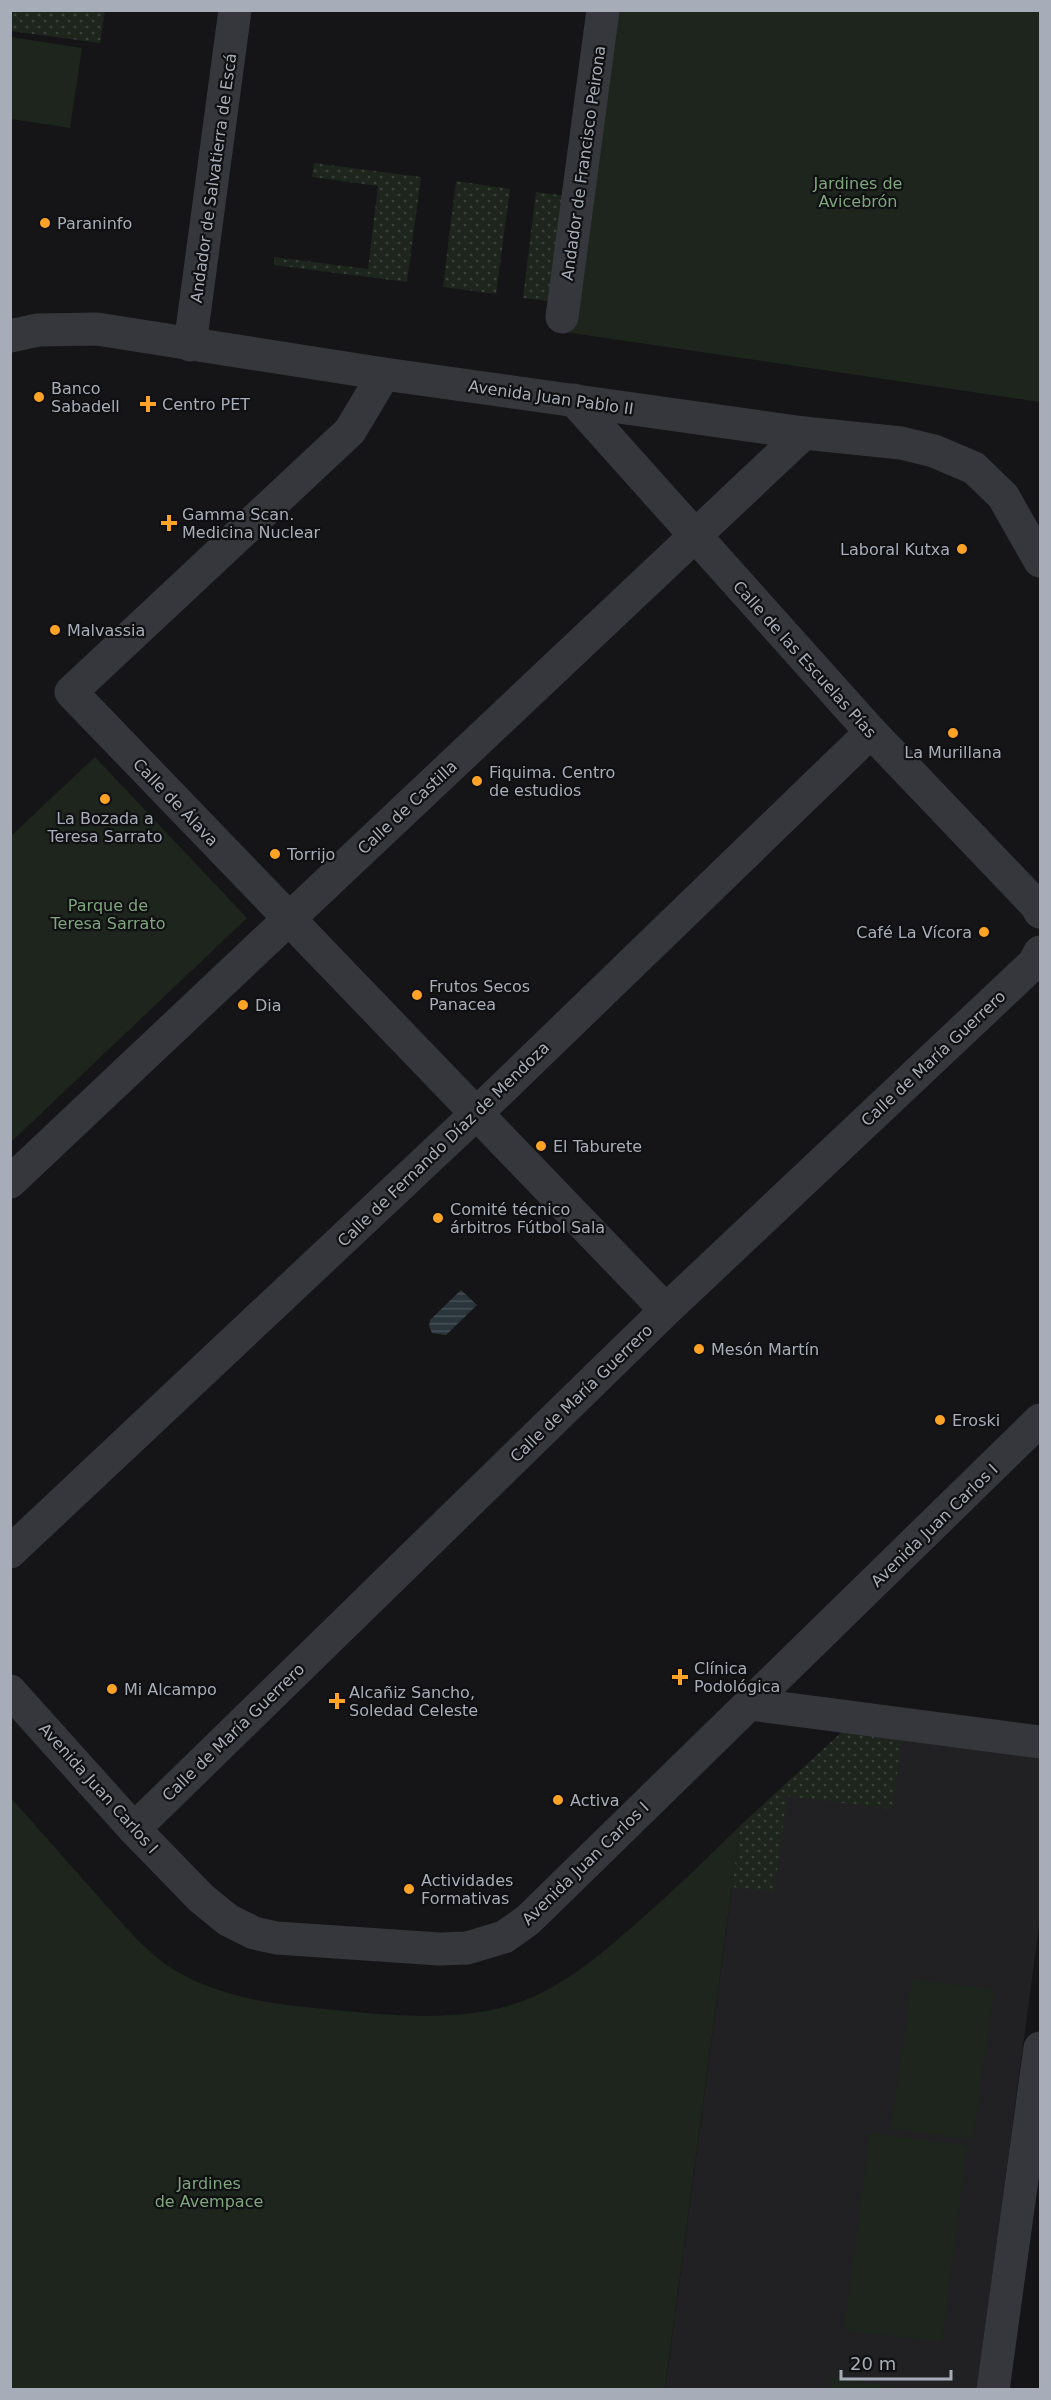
<svg xmlns="http://www.w3.org/2000/svg" width="1051" height="2400" font-family="'DejaVu Sans',sans-serif">
<defs>
<pattern id="grass-dots" width="8" height="8" patternUnits="userSpaceOnUse" patternTransform="scale(1.5)"><rect width="8" height="8" fill="#1d251d"/><path d="M2 2h.1M6 6h.1" fill="none" stroke="#3b423c" stroke-width="1.8" stroke-linecap="round"/></pattern>
<pattern id="water-rules" width="6" height="5" patternUnits="userSpaceOnUse" patternTransform="scale(1.5)"><rect width="6" height="5" fill="#2a363c"/><path d="M0 2.5h6" fill="none" stroke="#465056"/></pattern>
</defs>
<rect width="100%" height="100%" fill="#151517"/>
<path fill="#212124" d="M 843,1731 L 1040,1757 L 1040,1919 L 977,2389 L 665,2390 L 740,1826 Z"/>
<g fill="url(#grass-dots)">
<path d="M 11,10 L 105,11 L 100,43 L 11,31 Z"/>
<path d="M 314,163 L 421,177 L 407,282 L 274,265 L 274,257 L 368,269 L 378,186 L 312,177 Z"/>
<path d="M 456,181 L 510,189 L 496,294 L 443,287 Z"/>
<path d="M 536,192 L 568,196 L 555,302 L 523,298 Z"/>
<path d="M 843,1731 L 902,1739 L 892,1809 L 787,1796 L 774,1892 L 732,1887 L 740,1826 Z"/>
</g>
<g fill="#1d251d">
<path d="M 591,11 L 1040,11 L 1040,402 L 551,330 Z"/>
<path d="M 11,37 L 82,48 L 70,128 L 11,119 Z"/>
<path d="M 95,757 L 247,918 L 11,1142 L 11,836 Z"/>
<path d="M 11,1798 C 42,1833 73,1868 104,1903 C 123,1924 142,1947 165,1964 C 212,1996 269,2004 325,2009 C 385,2015 456,2023 514,2004 C 565,1988 608,1948 648,1913 C 679,1885 710,1856 740,1826 L 665,2389 L 11,2389 Z"/>
<path d="M 912,1979 L 994,1990 L 973,2140 L 891,2129 Z"/>
<path d="M 870,2133 L 967,2146 L 942,2342 L 844,2330 Z"/>
<path d="M 830,2378 L 918,2389 L 828,2389 Z"/>
</g>
<path fill="url(#water-rules)" d="M 461,1290 L 477,1305 L 446,1335 L 432,1333 L 429,1326 L 430,1320 Z"/>
<g fill="none" stroke-linecap="round" stroke-linejoin="round">
<g stroke="#36373c" stroke-width="33">
<path d="M 562,317 L 603,10"/>
<path d="M 10,336 L 38,330 L 97,329 L 384,374 L 804,433 L 901,443 L 934,451 L 974,468 L 1003,496 L 1040,561"/>
<path d="M 190,345 L 235,10"/>
<path d="M 574,400 L 871,732 L 1037,906 L 1040,912"/>
<path d="M 282,911 L 71,692 L 350,431 L 384,374"/>
<path d="M 294,924 L 471,1108"/>
<path d="M 482,1119 L 660,1304"/>
<path d="M 10,1182 L 804,433"/>
<path d="M 10,1552 L 477,1113 L 871,732"/>
<path d="M 10,1691 L 134,1829 L 201,1898 L 228,1920 L 254,1933 L 277,1938 L 439,1949 L 467,1948 L 504,1937 L 528,1920 L 1040,1420"/>
<path d="M 750,1704 L 1040,1742"/>
<path d="M 134,1829 L 666,1310 L 1034,963 L 1040,952"/>
<path d="M 993,2390 L 1040,2048"/>
</g>
</g>
<g fill="#fea326" stroke="#101012" stroke-width="2">
<circle cx="45" cy="223" r="6"/>
<circle cx="39" cy="397" r="6"/>
<path d="M145 395h6v6h6v6h-6v6h-6v-6h-6v-6h6z"/>
<path d="M166 514h6v6h6v6h-6v6h-6v-6h-6v-6h6z"/>
<circle cx="962" cy="549" r="6"/>
<circle cx="55" cy="630" r="6"/>
<circle cx="953" cy="733" r="6"/>
<circle cx="477" cy="781" r="6"/>
<circle cx="105" cy="799" r="6"/>
<circle cx="275" cy="854" r="6"/>
<circle cx="984" cy="932" r="6"/>
<circle cx="417" cy="995" r="6"/>
<circle cx="243" cy="1005" r="6"/>
<circle cx="541" cy="1146" r="6"/>
<circle cx="438" cy="1218" r="6"/>
<circle cx="699" cy="1349" r="6"/>
<circle cx="940" cy="1420" r="6"/>
<path d="M677 1668h6v6h6v6h-6v6h-6v-6h-6v-6h6z"/>
<circle cx="112" cy="1689" r="6"/>
<path d="M334 1692h6v6h6v6h-6v6h-6v-6h-6v-6h6z"/>
<circle cx="558" cy="1800" r="6"/>
<circle cx="409" cy="1889" r="6"/>
</g>
<g text-anchor="middle" stroke-width="4.5" stroke-linejoin="round" paint-order="stroke">
<g font-size="16" fill="#a6adb8" stroke="#101012">
<text transform="translate(583 163) rotate(-82)" y="6">Andador de Francisco Peirona</text>
<text transform="translate(213 178) rotate(-82)" y="6">Andador de Salvatierra de Escá</text>
<text transform="translate(551 397) rotate(8)" y="6">Avenida Juan Pablo II</text>
<text transform="translate(805 659) rotate(48)" y="6">Calle de las Escuelas Pías</text>
<text transform="translate(176 802) rotate(46)" y="6">Calle de Álava</text>
<text transform="translate(407 807) rotate(-43)" y="6">Calle de Castilla</text>
<text transform="translate(933 1058) rotate(-43)" y="6">Calle de María Guerrero</text>
<text transform="translate(443 1144) rotate(-44)" y="6">Calle de Fernando Díaz de Mendoza</text>
<text transform="translate(581 1393) rotate(-44)" y="6">Calle de María Guerrero</text>
<text transform="translate(934 1525) rotate(-44)" y="6">Avenida Juan Carlos I</text>
<text transform="translate(233 1732) rotate(-44)" y="6">Calle de María Guerrero</text>
<text transform="translate(99 1788) rotate(48)" y="6">Avenida Juan Carlos I</text>
<text transform="translate(585 1863) rotate(-44)" y="6">Avenida Juan Carlos I</text>
</g>
<g font-size="16" fill="#7da57c" stroke="#101012">
<text x="858" y="189">Jardines de<tspan x="858" dy="18">Avicebrón</tspan></text>
<text x="108" y="911">Parque de<tspan x="108" dy="18">Teresa Sarrato</tspan></text>
<text x="209" y="2189">Jardines<tspan x="209" dy="18">de Avempace</tspan></text>
</g>
<g font-size="16" fill="#a6adb8" stroke="#101012" text-anchor="start">
<text x="57" y="229">Paraninfo</text>
<text x="51" y="394">Banco<tspan x="51" dy="18">Sabadell</tspan></text>
<text x="162" y="410">Centro PET</text>
<text x="182" y="520">Gamma Scan.<tspan x="182" dy="18">Medicina Nuclear</tspan></text>
<text x="950" y="555" text-anchor="end">Laboral Kutxa</text>
<text x="67" y="636">Malvassia</text>
<text x="953" y="758" text-anchor="middle">La Murillana</text>
<text x="489" y="778">Fiquima. Centro<tspan x="489" dy="18">de estudios</tspan></text>
<text x="105" y="824" text-anchor="middle">La Bozada a<tspan x="105" dy="18">Teresa Sarrato</tspan></text>
<text x="287" y="860">Torrijo</text>
<text x="972" y="938" text-anchor="end">Café La Vícora</text>
<text x="429" y="992">Frutos Secos<tspan x="429" dy="18">Panacea</tspan></text>
<text x="255" y="1011">Dia</text>
<text x="553" y="1152">El Taburete</text>
<text x="450" y="1215">Comité técnico<tspan x="450" dy="18">árbitros Fútbol Sala</tspan></text>
<text x="711" y="1355">Mesón Martín</text>
<text x="952" y="1426">Eroski</text>
<text x="694" y="1674">Clínica<tspan x="694" dy="18">Podológica</tspan></text>
<text x="124" y="1695">Mi Alcampo</text>
<text x="349" y="1698">Alcañiz Sancho,<tspan x="349" dy="18">Soledad Celeste</tspan></text>
<text x="570" y="1806">Activa</text>
<text x="421" y="1886">Actividades<tspan x="421" dy="18">Formativas</tspan></text>
</g>
</g>
<rect width="1051" height="2400" fill="none" stroke="#a6adb8" stroke-width="24"/>
<path d="M841 2370v9h110v-9" fill="none" stroke="#a6adb8" stroke-width="3"/>
<text x="850" y="2370" font-size="18" fill="#a6adb8" stroke="#101012" stroke-width="4.5" paint-order="stroke">20 m</text>
</svg>
